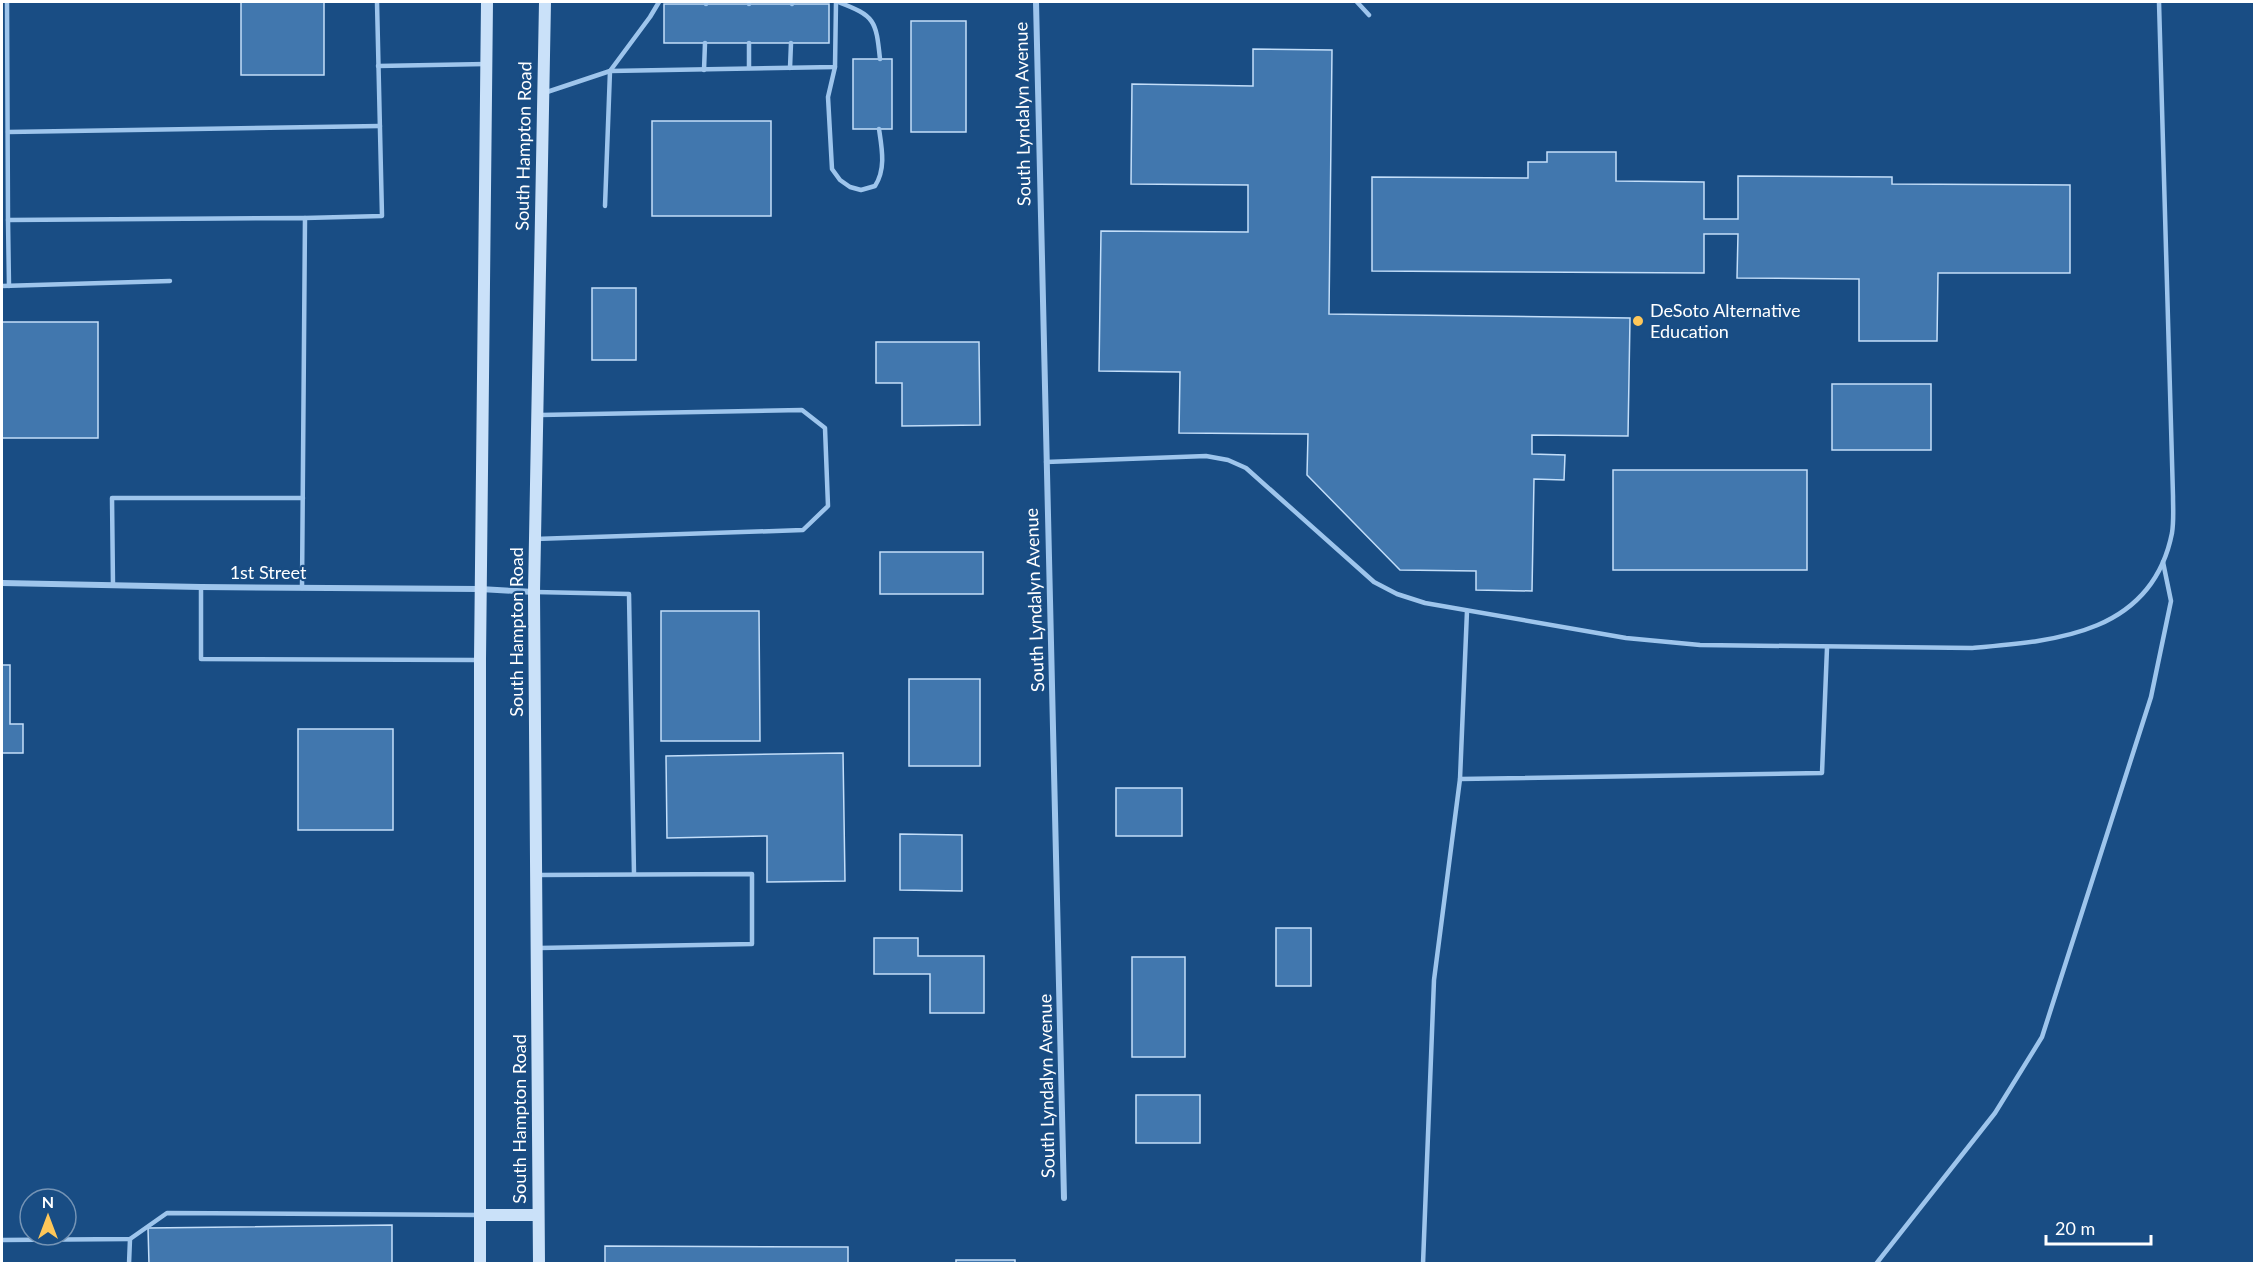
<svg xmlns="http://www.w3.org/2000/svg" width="2256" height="1265" font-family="Lato,sans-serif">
<rect width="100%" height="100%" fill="#194d84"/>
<g fill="#4177ae" stroke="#c3def9" stroke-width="1.5">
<rect x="241" y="2" width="83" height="73"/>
<rect x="664" y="4" width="165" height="39"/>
<rect x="911" y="21" width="55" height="111"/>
<path d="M 1253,49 L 1332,50 L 1329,314 L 1630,318 L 1628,436 L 1532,435 L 1532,454 L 1565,455 L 1564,480 L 1534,479 L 1532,591 L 1476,590 L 1476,571 L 1400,570 L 1307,475 L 1308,434 L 1179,433 L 1180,372 L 1099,371 L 1101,231 L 1248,232 L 1248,185 L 1131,184 L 1132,84 L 1253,86 Z"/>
<rect x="853" y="59" width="39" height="70"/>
<rect x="652" y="121" width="119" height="95"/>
<path d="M 1547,152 L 1616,152 L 1616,181 L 1704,182 L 1704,219 L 1738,219 L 1738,176 L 1892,177 L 1892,184 L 2070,185 L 2070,273 L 1938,273 L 1937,341 L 1859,341 L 1859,279 L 1737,278 L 1738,234 L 1704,234 L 1704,273 L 1372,271 L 1372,177 L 1528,178 L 1528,162 L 1547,162 Z"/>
<rect x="592" y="288" width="44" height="72"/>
<rect x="2" y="322" width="96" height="116"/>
<path d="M 876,342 L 979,342 L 980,425 L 902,426 L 902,383 L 876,383 Z"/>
<rect x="1832" y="384" width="99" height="66"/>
<rect x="1613" y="470" width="194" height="100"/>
<rect x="880" y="552" width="103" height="42"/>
<path d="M 661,611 L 759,611 L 760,741 L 661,741 Z"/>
<path d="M 2,665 L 10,665 L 10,724 L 23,724 L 23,753 L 2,753 Z"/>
<rect x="909" y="679" width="71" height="87"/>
<rect x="298" y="729" width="95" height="101"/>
<path d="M 843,753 L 845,881 L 767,882 L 767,836 L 667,838 L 666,756 Z"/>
<rect x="1116" y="788" width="66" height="48"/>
<path d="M 900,834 L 962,835 L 962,891 L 900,890 Z"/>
<rect x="1276" y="928" width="35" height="58"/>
<path d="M 874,938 L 918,938 L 918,956 L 984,956 L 984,1013 L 930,1013 L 930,974 L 874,974 Z"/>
<rect x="1132" y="957" width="53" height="100"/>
<rect x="1136" y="1095" width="64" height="48"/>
<path d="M 392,1225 L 392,1264 L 149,1264 L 148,1228 Z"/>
<path d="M 605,1246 L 848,1247 L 848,1264 L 605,1264 Z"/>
<rect x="956" y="1260" width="59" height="4"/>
</g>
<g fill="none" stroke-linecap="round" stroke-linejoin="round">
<g stroke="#9ec5ec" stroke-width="4.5">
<path d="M 7,2 L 8,220 L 305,218 L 302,588"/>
<path d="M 838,2 C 875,16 876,20 880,59"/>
<path d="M 1357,2 L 1369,15"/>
<path d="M 706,4 L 706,2"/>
<path d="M 749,4 L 749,2"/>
<path d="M 792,4 L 793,2"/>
<path d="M 749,43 L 749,68"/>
<path d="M 378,66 L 486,64"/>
<path d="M 835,67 L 828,97 L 832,169 L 840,180 L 850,187 L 861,190 L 875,186 C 886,169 882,149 879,129"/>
<path d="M 790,68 L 791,43"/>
<path d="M 704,70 L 705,43"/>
<path d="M 544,93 L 610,71 L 835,67 L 836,2"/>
<path d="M 8,132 L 380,126"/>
<path d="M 605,206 L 610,71 L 650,17 L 659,2"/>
<path d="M 305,218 L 382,216 L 377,2"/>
<path d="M 8,220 L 9,286"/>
<path d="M 2,286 L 170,281"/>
<path d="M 1046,462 L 1206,456 L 1228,460 L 1246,468 L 1374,582 L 1397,594 L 1425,603 L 1626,638 L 1700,645 L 1972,648 C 2056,641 2152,634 2172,533 C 2174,521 2173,508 2173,496 L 2159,2"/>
<path d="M 535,539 L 803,530 L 828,506 L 825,428 L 802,410 L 540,415"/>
<path d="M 113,585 L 112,498 L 303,498"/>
<path d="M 201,587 L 201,659 L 478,660"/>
<path d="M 535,592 L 629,594 L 634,874"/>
<path d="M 1467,611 L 1460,779 L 1822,773 L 1827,648"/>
<path d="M 536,875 L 752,874 L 752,944 L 539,948"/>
<path d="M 2,1240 L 130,1239 L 167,1213 L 478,1215"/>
<path d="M 129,1264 L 130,1239"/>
<path d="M 1423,1264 L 1434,980 L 1460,779"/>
<path d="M 1876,1264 L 1995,1113 L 2042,1037 L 2151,697 L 2171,601 L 2163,562"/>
</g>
<g stroke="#9ec5ec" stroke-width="6">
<path d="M 1036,2 C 1043,401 1057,799 1064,1198"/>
<path d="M 2,583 L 201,587 L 480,589 L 534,592"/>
</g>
<g stroke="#cae1f9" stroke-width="12">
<path d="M 480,1215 L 538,1215"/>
<path d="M 480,1264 L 480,660 L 487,2"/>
<path d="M 539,1264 L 534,592 L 545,2"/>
</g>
</g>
<circle fill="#ffc759" stroke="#194d84" stroke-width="2" cx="1638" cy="321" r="6"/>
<g text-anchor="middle" stroke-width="4.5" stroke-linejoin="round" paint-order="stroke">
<g font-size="18" fill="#fff" stroke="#194d84">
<text transform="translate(1023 114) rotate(-91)" y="6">South Lyndalyn Avenue</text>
<text transform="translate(524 146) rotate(-89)" y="6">South Hampton Road</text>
<text x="268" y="579">1st Street</text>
<text transform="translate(1035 600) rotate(-92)" y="6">South Lyndalyn Avenue</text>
<text transform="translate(517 632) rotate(-90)" y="6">South Hampton Road</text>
<text transform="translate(1047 1086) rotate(-91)" y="6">South Lyndalyn Avenue</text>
<text transform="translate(520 1119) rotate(-90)" y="6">South Hampton Road</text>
</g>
<g font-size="18" fill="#fff" stroke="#194d84" text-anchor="start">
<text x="1650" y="317">DeSoto Alternative<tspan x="1650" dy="21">Education</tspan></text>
</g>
</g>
<rect width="2256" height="1265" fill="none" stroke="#ffffff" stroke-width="6"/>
<g transform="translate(48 1217)"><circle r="28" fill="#194d84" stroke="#7594b5" stroke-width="1.5"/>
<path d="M0-4.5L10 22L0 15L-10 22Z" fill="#ffc759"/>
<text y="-9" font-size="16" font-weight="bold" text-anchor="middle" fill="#ffffff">N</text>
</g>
<path d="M2046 1235v9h105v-9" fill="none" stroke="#ffffff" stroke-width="3"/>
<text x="2055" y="1235" font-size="18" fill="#ffffff" stroke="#194d84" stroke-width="4.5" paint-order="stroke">20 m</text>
</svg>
